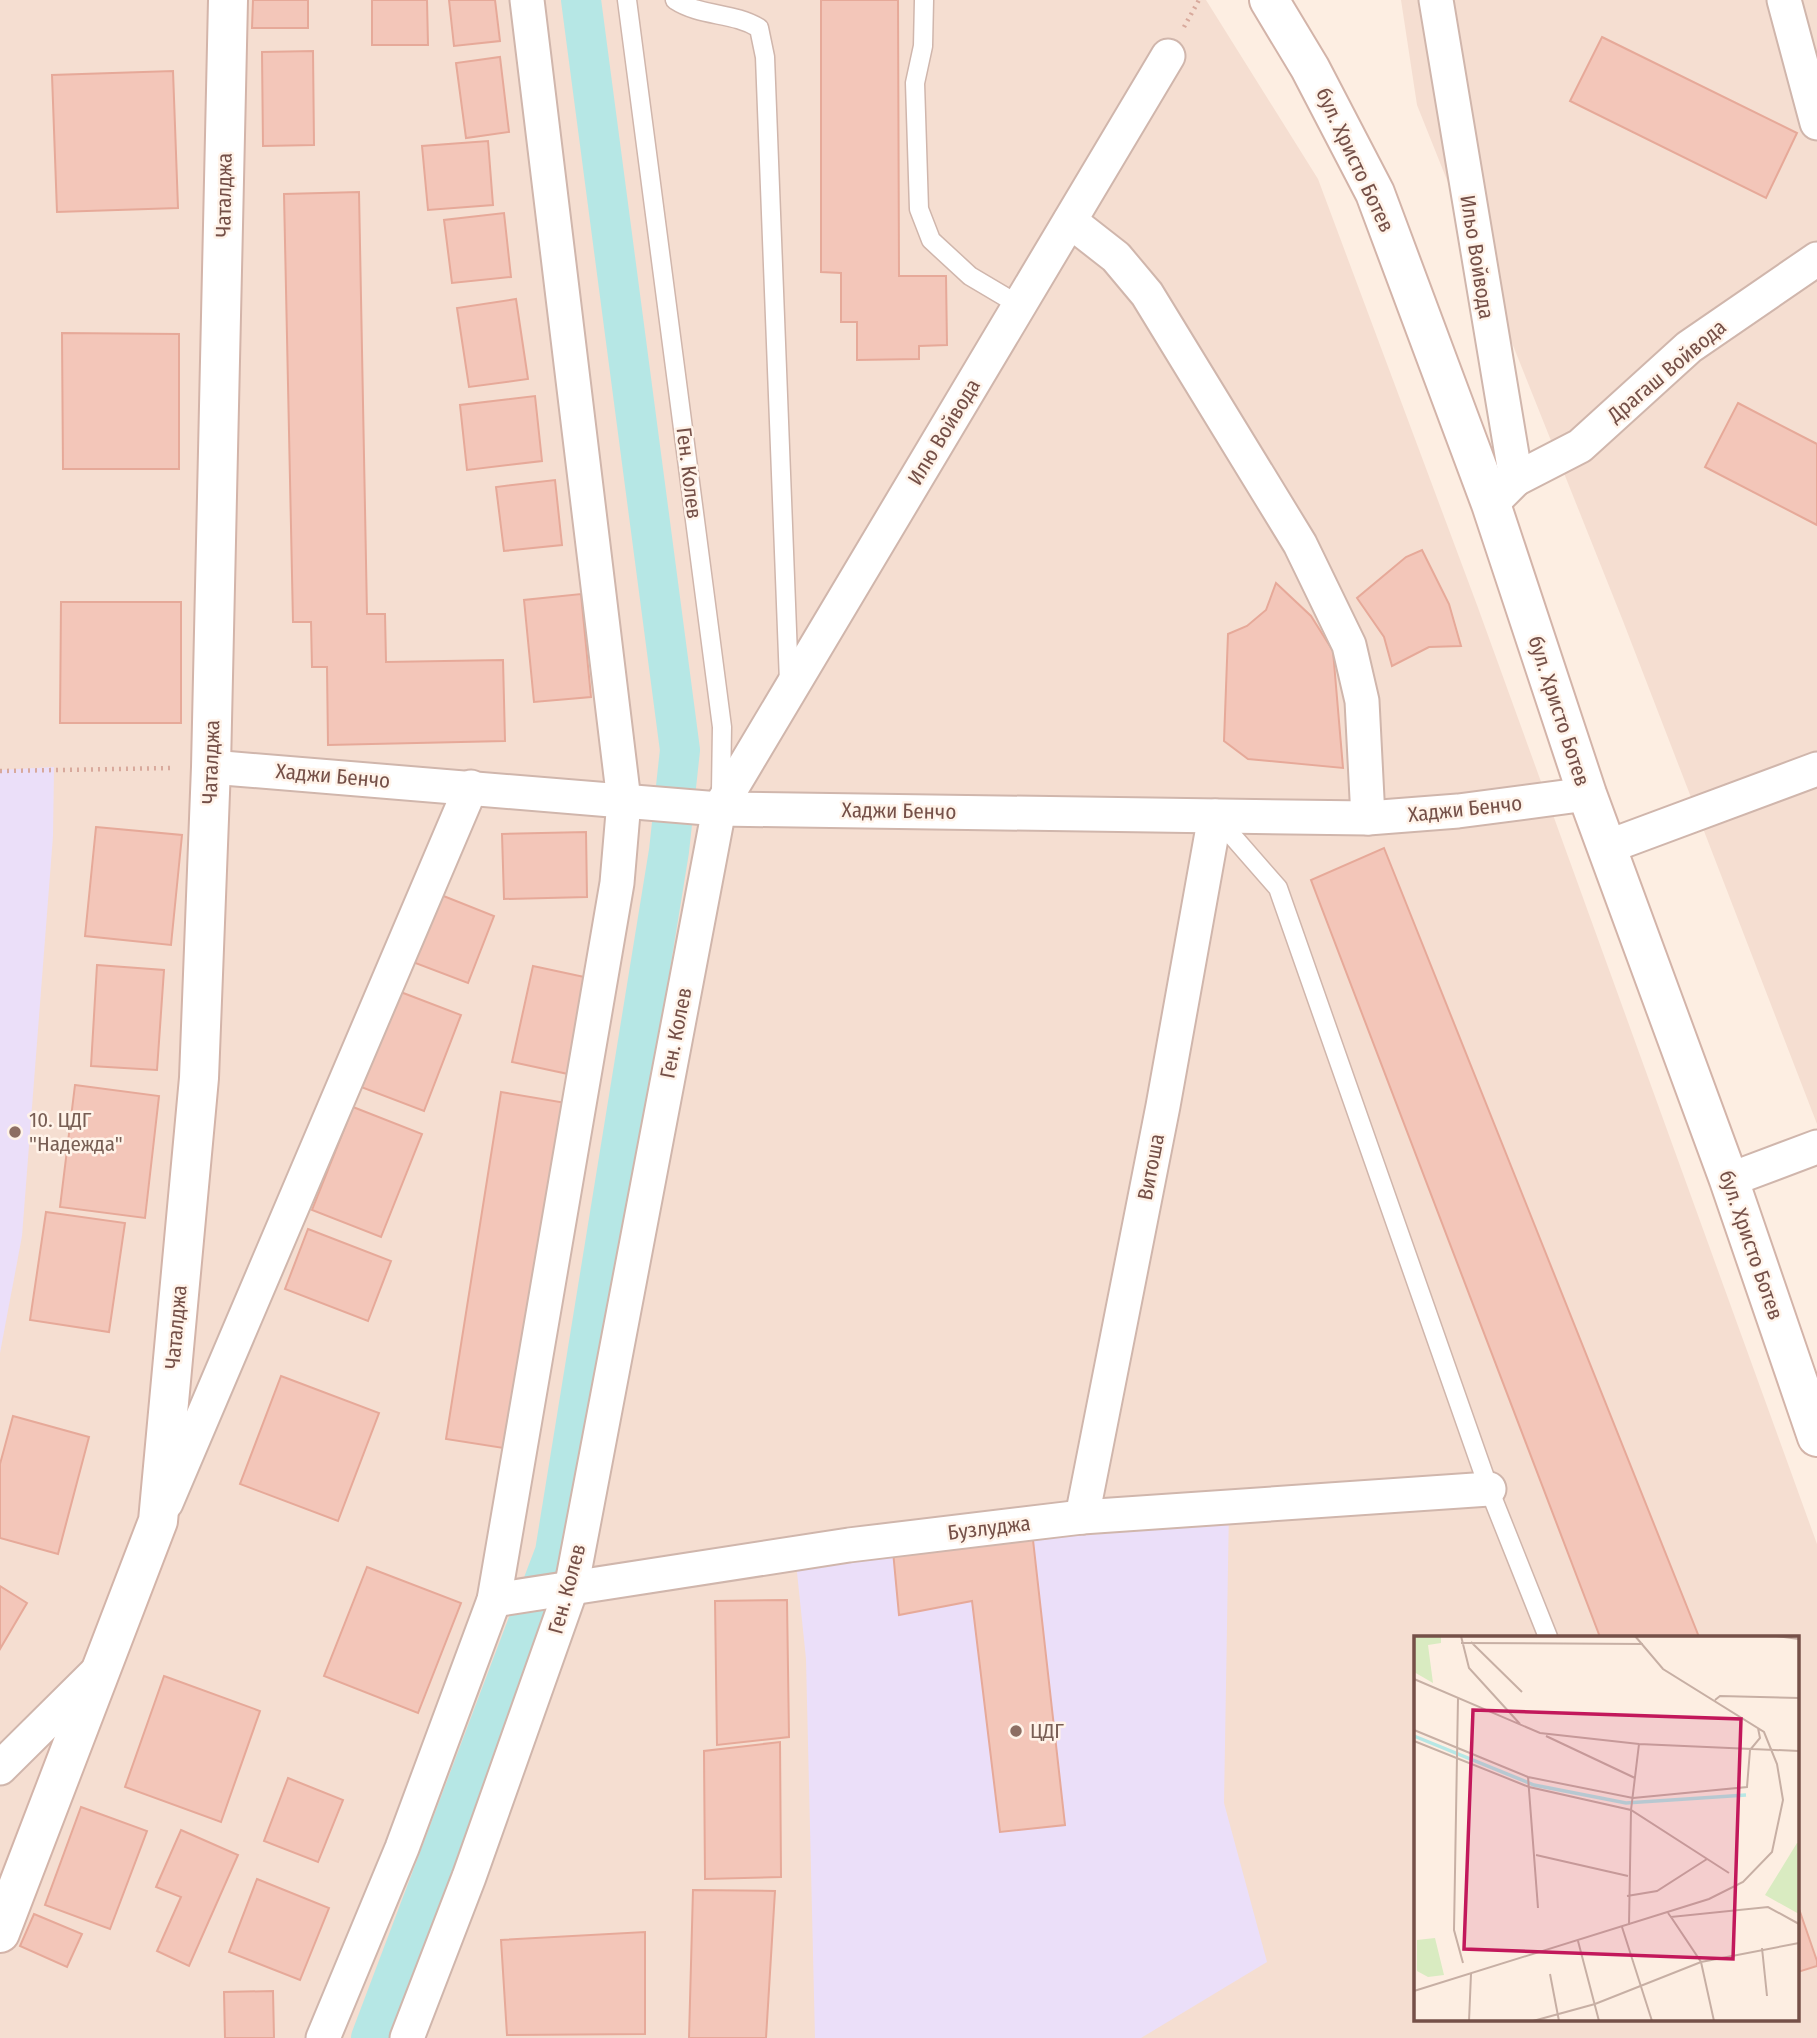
<svg xmlns="http://www.w3.org/2000/svg" width="1817" height="2038" font-family="'Fira Sans Condensed',sans-serif">
<rect width="100%" height="100%" fill="#fdeee2"/>
<g fill="#f5ded1" fill-rule="evenodd">
<path d="M 0,0 L 1206,0 L 1318,179 L 1477,605 L 1817,1544 L 1817,2038 L 0,2038 ZM 1416,1637 L 1798,1637 L 1798,2019 L 1416,2019 Z"/>
<path d="M 1401,0 L 1817,0 L 1817,1124 L 1623,621 L 1417,105 Z"/>
</g>
<g fill="#ebdff9">
<path d="M 54,767 L 53,836 L 22,1236 L 0,1353 L 0,770 Z"/>
<path d="M 1229,1507 L 1224,1803 L 1267,1962 L 1141,2038 L 815,2038 L 806,1659 L 795,1553 Z"/>
</g>
<g fill="none" stroke-linecap="round" stroke-linejoin="round">
<path stroke="#b6e7e5" stroke-width="40" d="M 371,2038 L 555,1552 L 669,851 L 680,750 L 581,0"/>
</g>
<g fill="#f3c6b9" stroke="#e6a999" stroke-width="2">
<path d="M 253,0 L 308,0 L 308,28 L 252,28 Z"/>
<path d="M 372,0 L 427,0 L 428,45 L 372,45 Z"/>
<path d="M 449,0 L 495,0 L 500,41 L 454,46 Z"/>
<path d="M 821,0 L 898,0 L 899,276 L 946,276 L 947,345 L 919,346 L 919,359 L 857,360 L 857,322 L 841,322 L 841,273 L 821,272 Z"/>
<path d="M 1602,37 L 1797,133 L 1766,198 L 1570,101 Z"/>
<path d="M 313,51 L 314,145 L 263,146 L 262,52 Z"/>
<path d="M 500,57 L 509,132 L 466,138 L 456,63 Z"/>
<path d="M 173,71 L 178,208 L 57,212 L 52,75 Z"/>
<path d="M 488,141 L 493,205 L 428,210 L 422,146 Z"/>
<path d="M 359,192 L 367,614 L 385,614 L 386,662 L 503,660 L 505,741 L 328,745 L 327,667 L 312,667 L 311,622 L 293,622 L 284,194 Z"/>
<path d="M 504,213 L 511,277 L 452,283 L 444,220 Z"/>
<path d="M 516,299 L 528,379 L 469,387 L 457,308 Z"/>
<path d="M 62,333 L 179,334 L 179,469 L 63,469 Z"/>
<path d="M 535,396 L 542,461 L 467,470 L 460,405 Z"/>
<path d="M 1738,403 L 1817,444 L 1817,525 L 1705,467 Z"/>
<path d="M 555,480 L 562,545 L 504,551 L 496,487 Z"/>
<path d="M 1422,550 L 1449,604 L 1461,646 L 1429,647 L 1392,666 L 1384,637 L 1357,598 L 1406,557 Z"/>
<path d="M 1276,583 L 1311,616 L 1333,651 L 1343,768 L 1248,759 L 1224,741 L 1228,634 L 1247,626 L 1266,610 Z"/>
<path d="M 581,594 L 591,697 L 534,702 L 524,600 Z"/>
<path d="M 61,602 L 181,602 L 181,723 L 60,723 Z"/>
<path d="M 96,827 L 182,835 L 171,945 L 85,936 Z"/>
<path d="M 586,832 L 587,897 L 504,899 L 502,834 Z"/>
<path d="M 1384,848 L 1699,1637 L 1600,1637 L 1311,880 Z"/>
<path d="M 436,893 L 494,916 L 468,983 L 410,961 Z"/>
<path d="M 97,965 L 164,970 L 157,1070 L 91,1066 Z"/>
<path d="M 533,966 L 589,978 L 568,1074 L 512,1062 Z"/>
<path d="M 398,991 L 461,1015 L 424,1111 L 361,1087 Z"/>
<path d="M 75,1085 L 159,1096 L 145,1218 L 60,1207 Z"/>
<path d="M 501,1092 L 572,1104 L 517,1450 L 446,1439 Z"/>
<path d="M 353,1107 L 422,1134 L 381,1237 L 312,1210 Z"/>
<path d="M 46,1212 L 125,1223 L 109,1332 L 30,1320 Z"/>
<path d="M 308,1229 L 391,1261 L 368,1321 L 285,1289 Z"/>
<path d="M 281,1376 L 379,1413 L 338,1521 L 240,1484 Z"/>
<path d="M 13,1416 L 89,1437 L 58,1554 L 0,1538 L 0,1464 Z"/>
<path d="M 1032,1531 L 1065,1825 L 1000,1832 L 972,1601 L 899,1615 L 893,1551 Z"/>
<path d="M 367,1567 L 461,1603 L 418,1713 L 324,1676 Z"/>
<path d="M 0,1586 L 27,1603 L 0,1649 Z"/>
<path d="M 787,1600 L 789,1737 L 717,1745 L 715,1601 Z"/>
<path d="M 164,1676 L 260,1711 L 221,1822 L 125,1787 Z"/>
<path d="M 780,1742 L 781,1877 L 705,1879 L 704,1751 Z"/>
<path d="M 288,1778 L 343,1800 L 318,1862 L 264,1841 Z"/>
<path d="M 81,1807 L 147,1831 L 110,1929 L 45,1905 Z"/>
<path d="M 181,1830 L 238,1855 L 189,1966 L 157,1951 L 181,1897 L 156,1887 Z"/>
<path d="M 257,1879 L 329,1908 L 300,1980 L 229,1952 Z"/>
<path d="M 693,1890 L 775,1891 L 766,2038 L 689,2038 Z"/>
<path d="M 1798,1906 L 1817,1961 L 1817,1966 L 1798,1972 Z"/>
<path d="M 34,1914 L 82,1934 L 67,1967 L 20,1946 Z"/>
<path d="M 645,1932 L 645,2034 L 507,2035 L 501,1940 Z"/>
<path d="M 273,1991 L 274,2038 L 225,2038 L 224,1992 Z"/>
</g>
<g fill="none" stroke-linecap="round" stroke-linejoin="round">
<defs>
<g id="lane">
<path d="M 627,0 L 722,727 L 721,791"/>
<path d="M 675,0 C 701,17 733,12 759,28 L 765,57 L 789,682"/>
<path d="M 924,0 L 923,46 L 915,83 L 919,209 L 931,240 L 970,276 L 1019,305"/>
<path d="M 1215,816 L 1278,888 L 1489,1489 L 1548,1637"/>
</g>
<g id="street">
<path d="M 1436,0 L 1516,479 L 1491,504"/>
<path d="M 1784,0 L 1817,123"/>
<path d="M 1070,221 L 1116,257 L 1147,294 L 1300,544 L 1349,645 L 1362,701 L 1368,818"/>
<path d="M 1516,479 L 1580,446 L 1689,347 L 1817,259"/>
<path d="M 211,767 L 719,809 L 1368,818 L 1458,811 L 1587,794"/>
<path d="M 1607,847 L 1817,769"/>
<path d="M 1729,1180 L 1817,1147"/>
<path d="M 166,1503 L 471,787"/>
<path d="M 1082,1517 L 1163,1106 L 1215,816"/>
<path d="M 494,1600 L 849,1545 L 1082,1517 L 1489,1489"/>
<path d="M 0,1768 L 100,1669"/>
<path d="M 323,2038 L 402,1848 L 494,1600 L 617,883 L 624,801 L 527,0"/>
<path d="M 407,2038 L 469,1877 L 571,1589 L 719,809 L 1168,56"/>
</g>
<g id="secondary">
<path d="M 1269,0 L 1310,68 L 1375,193 L 1491,504 L 1587,794 L 1729,1180 L 1817,1437"/>
<path d="M 0,1933 L 158,1521 L 199,1078 L 211,767 L 228,0"/>
</g>
</defs>
<use href="#lane" stroke="#d0b6ac" stroke-width="21"/>
<use href="#street" stroke="#d0b6ac" stroke-width="37"/>
<use href="#secondary" stroke="#d3b4a9" stroke-width="42"/>
<g stroke="#d8a99c" stroke-width="4.5" stroke-dasharray="2 5" stroke-linecap="butt">
<path d="M 1184,27 L 1199,0"/>
<path d="M 0,771 L 174,768"/>
</g>
<use href="#lane" stroke="#fff" stroke-width="18"/>
<use href="#street" stroke="#fff" stroke-width="33"/>
<use href="#secondary" stroke="#fff" stroke-width="38"/>
</g>
<g fill="#8d6e63" stroke="#fff3e9" stroke-width="2.5">
<circle cx="15" cy="1132" r="7"/>
<circle cx="1016" cy="1731" r="7"/>
</g>
<g text-anchor="middle" stroke-width="5" stroke-linejoin="round" paint-order="stroke">
<g font-size="21" fill="#755048" stroke="#fff3e9">
<text transform="translate(1355 160) rotate(65)" y="7">бул. Христо Ботев</text>
<text transform="translate(224 195) rotate(-89)" y="7">Чаталджа</text>
<text transform="translate(1477 257) rotate(81)" y="7">Ильо Войвода</text>
<text transform="translate(1667 371) rotate(-40)" y="7">Драгаш Войвода</text>
<text transform="translate(944 432) rotate(-59)" y="7">Илю Войвода</text>
<text transform="translate(689 473) rotate(83)" y="7">Ген. Колев</text>
<text transform="translate(1559 711) rotate(72)" y="7">бул. Христо Ботев</text>
<text transform="translate(211 762) rotate(-88)" y="7">Чаталджа</text>
<text transform="translate(333 776) rotate(5)" y="7">Хаджи Бенчо</text>
<text transform="translate(1465 809) rotate(-6)" y="7">Хаджи Бенчо</text>
<text transform="translate(899 811) rotate(1)" y="7">Хаджи Бенчо</text>
<text transform="translate(676 1033) rotate(-79)" y="7">Ген. Колев</text>
<text transform="translate(1151 1167) rotate(-79)" y="7">Витоша</text>
<text transform="translate(1751 1245) rotate(71)" y="7">бул. Христо Ботев</text>
<text transform="translate(176 1327) rotate(-85)" y="7">Чаталджа</text>
<text transform="translate(989 1528) rotate(-7)" y="7">Бузлуджа</text>
<text transform="translate(567 1589) rotate(-75)" y="7">Ген. Колев</text>
</g>
<g font-size="21" fill="#785e54" stroke="#fff3e9" text-anchor="start">
<text x="29" y="1127">10. ЦДГ<tspan x="29" dy="24">"Надежда"</tspan></text>
<text x="1030" y="1738">ЦДГ</text>
</g>
</g>
<g transform="translate(1414 1636)">
<rect width="385" height="385" fill="#fdeee2"/>
<path d="M 0,0 L 27,1 L 27,7 L 14,9 L 19,47 L 0,36 ZM 383,207 L 385,207 L 385,278 L 351,259 ZM 21,302 L 30,339 L 14,341 L 3,335 L 3,304 Z" fill="#d9ebc1"/>
<path fill="none" stroke="#b6e7e5" stroke-width="3.5" d="M 0,100 L 120,149 L 212,167 L 332,159"/>
<path fill="none" stroke="#c7afa4" stroke-width="2" d="M 47,0 L 55,32 L 106,88M 362,0 L 385,3M 57,6 L 108,56M 47,7 L 229,8M 0,43 L 126,97 L 225,108 L 385,115M 44,62 L 40,294 L 49,327M 301,64 L 306,60 L 385,62M 0,94 L 114,141 L 219,162 L 333,151 L 336,114M 132,100 L 221,142M 0,105 L 115,151 L 217,174 L 315,237M 336,114 L 346,102 L 344,92M 114,141 L 124,272M 122,219 L 214,240M 213,260 L 243,255 L 293,223M 254,277 L 257,281 L 354,271 L 385,288M 257,281 L 287,326 L 300,385M 215,289 L 217,174 L 225,108M 208,291 L 238,385M 164,305 L 185,385M 348,312 L 353,360M 136,338 L 145,385M 0,355 L 295,263 L 329,246 L 358,216 L 369,164 L 363,128 L 350,96 L 249,33 L 221,0M 55,385 L 57,338M 119,385 L 181,368 L 287,326 L 385,307"/>
<path fill="#c2185b" fill-opacity="0.15" stroke="#c2185b" stroke-width="3.5" d="M 59,74 L 327,83 L 319,323 L 50,313 Z"/>
<rect width="385" height="385" fill="none" stroke="#755048" stroke-width="3.5"/>
</g>
</svg>
